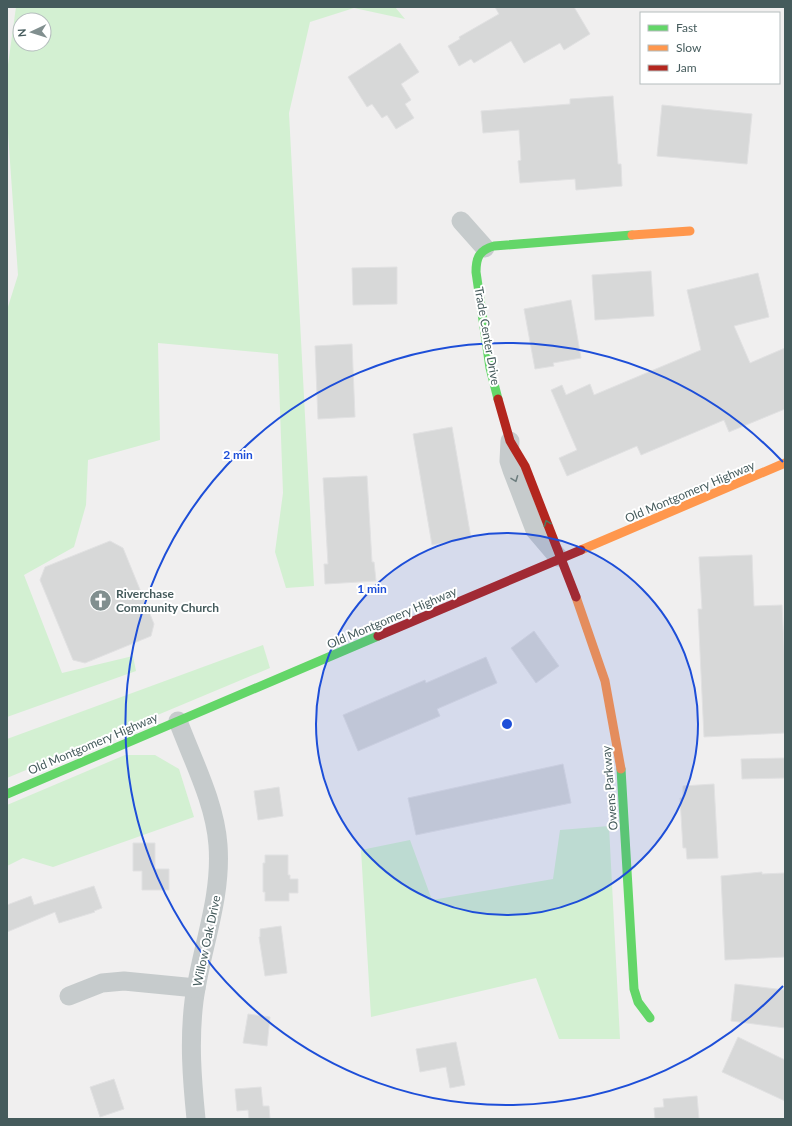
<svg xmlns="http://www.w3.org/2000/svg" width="792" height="1126" font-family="Lato,sans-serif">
<rect width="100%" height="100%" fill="#f0efef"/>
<g fill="#d3f0d2" fill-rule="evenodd">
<path d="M 16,7 L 395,7 L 405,19 L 354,8 L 310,22 L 289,113 L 314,586 L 286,588 L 275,552 L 283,493 L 278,354 L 158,343 L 160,440 L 88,460 L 86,505 L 74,547 L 24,575 L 62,673 L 133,656 L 136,671 L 7,717 L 7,310 L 18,275 L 7,119 L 7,72 ZM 20,20 L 44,20 L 44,44 L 20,44 Z"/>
<path d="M 263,645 L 270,668 L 7,778 L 7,739 Z"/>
<path d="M 125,755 L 155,755 L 179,769 L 194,817 L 53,867 L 23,858 L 7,866 L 7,805 Z"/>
<path d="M 609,826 L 620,1039 L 559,1039 L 536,978 L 371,1017 L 361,850 L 410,840 L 432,900 L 553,879 L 560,830 Z"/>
</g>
<g fill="#d7d8d8" stroke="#e1e1e2">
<path d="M 495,7 L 574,7 L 590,34 L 564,50 L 560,43 L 524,63 L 511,41 L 474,63 L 471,59 L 459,66 L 448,46 L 460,39 L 459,37 L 499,14 Z"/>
<path d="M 400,43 L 419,72 L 401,84 L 411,100 L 405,104 L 414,118 L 396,129 L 387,115 L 382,118 L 372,104 L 367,107 L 348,77 Z"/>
<path d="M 613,96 L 618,164 L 621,164 L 622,186 L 576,190 L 575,179 L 520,183 L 518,161 L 521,160 L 519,130 L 483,133 L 481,111 L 570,104 L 570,99 Z"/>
<path d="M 662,105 L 752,114 L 747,164 L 657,156 Z"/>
<path d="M 397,267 L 397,304 L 353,305 L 352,268 Z"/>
<path d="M 651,271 L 654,316 L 595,320 L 592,275 Z"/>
<path d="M 758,273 L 769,317 L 734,326 L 750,363 L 785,348 L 785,409 L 729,432 L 724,420 L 641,455 L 637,446 L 567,476 L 559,458 L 577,450 L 551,390 L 562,385 L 566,395 L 590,384 L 594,395 L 701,350 L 687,290 Z"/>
<path d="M 571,300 L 581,358 L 553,363 L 554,366 L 535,369 L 524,309 Z"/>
<path d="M 352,344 L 355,417 L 318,419 L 315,346 Z"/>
<path d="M 452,427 L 471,538 L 432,545 L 413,434 Z"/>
<path d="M 367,476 L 372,562 L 374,562 L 376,581 L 325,584 L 324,564 L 328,564 L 323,478 Z"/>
<path d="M 110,541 L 123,548 L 154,624 L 151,636 L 85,663 L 73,660 L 40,580 L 45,567 Z"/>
<path d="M 752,555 L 754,606 L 782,605 L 785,666 L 785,733 L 704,737 L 698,609 L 702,609 L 699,557 Z"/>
<path d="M 534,631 L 559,666 L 536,683 L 511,648 Z"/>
<path d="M 486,657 L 497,683 L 437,709 L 440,716 L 358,751 L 343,715 L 425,680 L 426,683 Z"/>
<path d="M 785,758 L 785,778 L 742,779 L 741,759 Z"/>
<path d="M 563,764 L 571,803 L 416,835 L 408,798 Z"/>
<path d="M 714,784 L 718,858 L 687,859 L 686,848 L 683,848 L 680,798 L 683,798 L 683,786 Z"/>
<path d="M 279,787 L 283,816 L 258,820 L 254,791 Z"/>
<path d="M 133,843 L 155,843 L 155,869 L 169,869 L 169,890 L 142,890 L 142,871 L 133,871 Z"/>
<path d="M 265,855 L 288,855 L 288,875 L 290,875 L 290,879 L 298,879 L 298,893 L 289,893 L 289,901 L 265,901 L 265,892 L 263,892 L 263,863 L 265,863 Z"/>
<path d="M 762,872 L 762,874 L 785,873 L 785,957 L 725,960 L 721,876 Z"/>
<path d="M 94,886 L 102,908 L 94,911 L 95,912 L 59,923 L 55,912 L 7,932 L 7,905 L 31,896 L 34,905 Z"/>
<path d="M 281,926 L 287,973 L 265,976 L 259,937 L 260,937 L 260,929 Z"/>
<path d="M 735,984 L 785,990 L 785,1028 L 731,1021 Z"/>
<path d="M 248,1014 L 270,1017 L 267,1046 L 243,1043 Z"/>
<path d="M 738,1037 L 785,1060 L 785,1101 L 722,1072 Z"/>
<path d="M 456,1042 L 465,1085 L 450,1088 L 446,1067 L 420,1072 L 416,1049 Z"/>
<path d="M 114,1079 L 124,1109 L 100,1117 L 90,1087 Z"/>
<path d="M 261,1087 L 263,1106 L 269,1106 L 270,1119 L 249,1119 L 248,1110 L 237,1111 L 235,1089 Z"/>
<path d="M 697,1096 L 699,1119 L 655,1119 L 654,1108 L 664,1107 L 663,1099 Z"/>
</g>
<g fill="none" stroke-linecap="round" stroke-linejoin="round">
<g stroke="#c6cbcc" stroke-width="19">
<path d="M 461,221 L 485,248"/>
<path d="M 510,441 L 509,461 L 512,470 L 535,530 L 558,557"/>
<path d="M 178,721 C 193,761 215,803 218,845 C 222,899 201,948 194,1001 C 189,1041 192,1079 196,1119"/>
<path d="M 69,996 L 102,983 L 124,981 L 196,988"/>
</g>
<g stroke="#63d668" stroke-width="9">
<path d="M 498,399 L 490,368 L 476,272 C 476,258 479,250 494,246 L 632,235"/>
<path d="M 621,769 L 634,989 L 638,1002 L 650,1018"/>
<path d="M 7,794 L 378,636"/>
</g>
<g stroke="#ff974d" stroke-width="9">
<path d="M 632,235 L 690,231"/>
<path d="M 581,550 L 785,463"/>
<path d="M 576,597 L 605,681 L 621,769"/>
</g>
<g stroke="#b3261e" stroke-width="9">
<path d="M 498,399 L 510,441 L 525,466 L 576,597"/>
<path d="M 378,636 L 581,550"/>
</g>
</g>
<defs><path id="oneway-chevron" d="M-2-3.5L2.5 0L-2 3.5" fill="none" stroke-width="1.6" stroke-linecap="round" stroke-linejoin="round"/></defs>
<use stroke="#6c7d7e" href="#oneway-chevron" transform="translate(515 479) rotate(69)"/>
<use stroke="#4c7a5f" href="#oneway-chevron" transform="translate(547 523) rotate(-111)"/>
<circle cx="507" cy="724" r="191" fill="#1d4ed8" fill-opacity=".12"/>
<g fill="none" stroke="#1d4ed8" stroke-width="2">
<circle cx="507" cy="724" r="191"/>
<path d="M783 986A381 381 0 1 1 783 462"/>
</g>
<defs>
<symbol id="church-disc" viewBox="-11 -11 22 22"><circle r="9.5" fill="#818f8f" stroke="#fff"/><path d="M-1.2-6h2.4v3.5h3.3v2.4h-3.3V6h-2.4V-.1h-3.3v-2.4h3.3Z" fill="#fff"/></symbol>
</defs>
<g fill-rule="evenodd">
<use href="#church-disc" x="88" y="588" width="25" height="25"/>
</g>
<g text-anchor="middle" stroke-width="4" stroke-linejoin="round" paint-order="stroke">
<g font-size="12" fill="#455b5c" stroke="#fff">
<text transform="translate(487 336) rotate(80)" y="4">Trade Center Drive</text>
<text transform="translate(690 492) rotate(-23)" y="4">Old Montgomery Highway</text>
<text transform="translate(392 618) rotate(-23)" y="4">Old Montgomery Highway</text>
<text transform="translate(93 744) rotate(-23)" y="4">Old Montgomery Highway</text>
<text transform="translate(610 788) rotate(-95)" y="4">Owens Parkway</text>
<text transform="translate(207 941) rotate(-78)" y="4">Willow Oak Drive</text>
</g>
<g font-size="12" font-weight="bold" fill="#455b5c" stroke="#fff" text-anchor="start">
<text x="116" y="598">Riverchase<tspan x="116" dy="14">Community Church</tspan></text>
</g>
</g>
<circle cx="507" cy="724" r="6" fill="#1d4ed8" stroke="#fff" stroke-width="2"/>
<g font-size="12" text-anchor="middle" font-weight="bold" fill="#1d4ed8" stroke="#fff" stroke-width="4" stroke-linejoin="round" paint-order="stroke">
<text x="238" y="459">2 min</text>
<text x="372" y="593">1 min</text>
</g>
<rect width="792" height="1126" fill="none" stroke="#455b5c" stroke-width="16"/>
<rect x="640" y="12" width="140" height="72" fill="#ffffff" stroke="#b5bdbe"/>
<rect x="648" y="25" width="20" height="6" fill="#63d668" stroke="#b5bdbe"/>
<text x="676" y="32" font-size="12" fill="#455b5c">Fast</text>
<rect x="648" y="45" width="20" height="6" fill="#ff974d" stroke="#b5bdbe"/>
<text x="676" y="52" font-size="12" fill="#455b5c">Slow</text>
<rect x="648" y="65" width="20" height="6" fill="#b3261e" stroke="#b5bdbe"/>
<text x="676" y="72" font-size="12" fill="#455b5c">Jam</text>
<g transform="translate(32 32) rotate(266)"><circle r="19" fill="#ffffff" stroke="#b5bdbe"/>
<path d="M0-3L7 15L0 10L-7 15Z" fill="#818f8f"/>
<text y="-6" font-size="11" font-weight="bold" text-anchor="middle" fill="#455b5c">N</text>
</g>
</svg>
